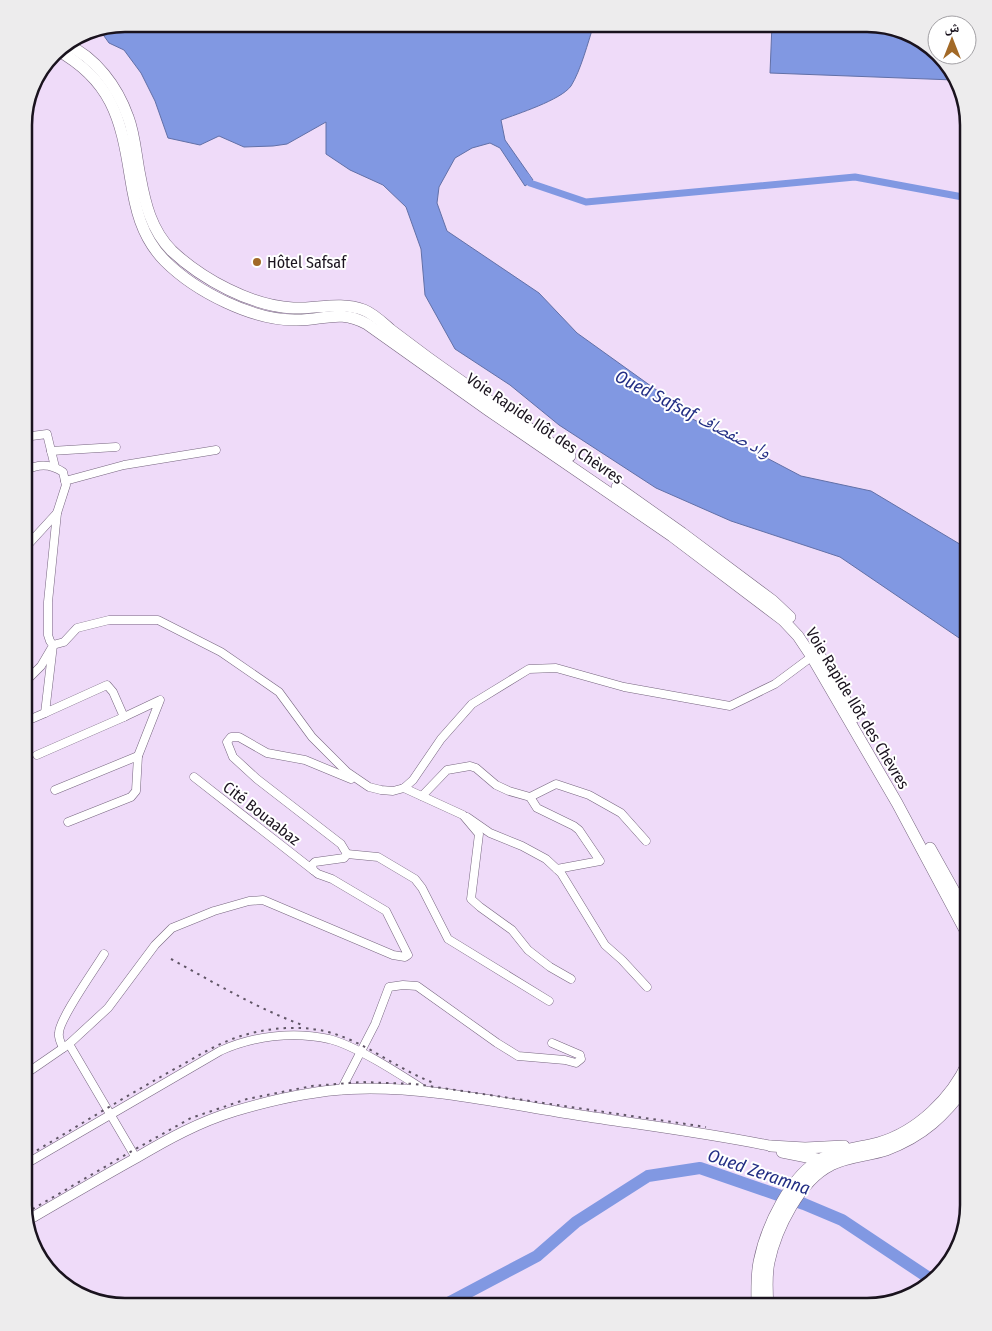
<svg xmlns="http://www.w3.org/2000/svg" width="992" height="1331" font-family="'Fira Sans Condensed','Noto Naskh Arabic',sans-serif">
<rect width="100%" height="100%" fill="#efdbf9"/>
<g fill="#8198e2" stroke="#6270a7">
<path d="M 125,24 L 594,24 C 588,42 581,70 571,86 C 561,100 517,114 501,120 L 505,140 L 533,180 L 525,186 L 500,148 L 490,143 L 472,148 L 455,158 L 439,187 L 437,203 L 447,231 L 539,293 L 577,333 L 669,399 L 687,416 L 801,476 L 871,491 L 968,549 L 968,644 L 840,557 L 731,521 L 656,488 L 559,425 L 510,385 L 455,349 L 425,295 L 421,249 L 406,207 L 383,185 L 350,170 L 326,154 L 326,122 L 287,144 L 273,146 L 244,147 L 219,136 L 200,145 L 168,138 L 155,101 L 141,73 L 124,50 L 109,43 L 99,29 Z"/>
<path d="M 772,24 L 873,24 L 917,37 L 951,69 L 954,80 L 770,73 Z"/>
</g>
<g fill="none" stroke-linecap="round" stroke-linejoin="round">
<path stroke="#8198e2" stroke-width="7" d="M 526,176 L 530,183 L 586,202 L 855,177 L 968,198"/>
<path stroke="#8198e2" stroke-width="12" d="M 443,1307 L 450,1302 L 537,1256 L 576,1222 L 648,1176 L 700,1168 L 804,1204 L 842,1220 L 932,1280"/>
<defs>
<g id="minor">
<path d="M 24,437 L 47,434 L 55,467"/>
<path d="M 51,451 L 116,447"/>
<path d="M 24,471 C 38,464 49,463 63,472 L 66,485 L 57,513 L 48,602 L 48,635 L 50,641 L 53,645 L 64,642 L 77,628 L 109,620 L 158,620 L 221,652 L 279,692 L 312,737 L 347,772 L 369,787 L 381,790 L 393,791 L 404,788 L 413,780 L 441,739 L 472,704 L 529,669 L 556,668 L 624,687 L 730,706 L 775,684 L 814,655"/>
<path d="M 65,481 L 124,465 L 216,450"/>
<path d="M 24,549 L 57,513"/>
<path d="M 53,645 L 45,713 L 107,685 L 113,692 L 124,717 L 160,700 L 138,756 L 55,790"/>
<path d="M 24,683 L 41,666 L 51,649"/>
<path d="M 24,722 L 45,713"/>
<path d="M 37,755 L 124,717"/>
<path d="M 194,777 L 313,870"/>
<path d="M 404,788 L 463,815 L 479,834 L 471,899 L 480,907 L 512,930 L 528,950 L 550,967 L 571,979"/>
<path d="M 422,796 L 447,770 L 470,766 L 476,768 L 496,785 L 509,791 L 530,797 L 537,808 L 574,826 L 579,830 L 600,861 L 557,869"/>
<path d="M 530,797 L 556,784 L 589,795 L 621,813 L 646,841"/>
<path d="M 467,817 L 490,833 L 522,846 L 546,859 L 561,873 L 605,945 L 622,960 L 647,987"/>
<path d="M 68,822 L 131,797 L 136,791 L 138,756"/>
<path d="M 347,854 L 378,857 L 415,879 L 422,888 L 448,939 L 549,1001"/>
<path d="M 69,1044 L 136,1158"/>
<path d="M 63,1048 C 61,1043 58,1038 59,1033 C 59,1019 95,969 104,954"/>
<path d="M 24,1075 L 69,1044 L 108,1008 L 155,945 L 172,928 L 214,911 L 249,901 L 263,900 L 393,955 L 405,957 L 408,955 L 386,911 L 332,879 L 318,874 L 313,870 L 312,865 L 315,862 L 344,858 L 347,854 L 341,844 L 257,779 L 233,757 L 227,742 L 231,737 L 239,737 L 267,753 L 305,760 L 351,779"/>
<path d="M 341,1090 L 375,1024 L 389,987 L 403,985 L 417,986 L 497,1043 L 518,1056 L 565,1060 L 576,1063 L 581,1059 L 580,1055 L 552,1043"/>
<path d="M 24,1165 L 220,1051 C 253,1036 293,1031 329,1039 C 357,1046 401,1075 426,1091"/>
</g>
<path id="major" d="M 28,1220 C 64,1199 100,1178 136,1158 C 168,1139 199,1122 235,1111 C 272,1100 311,1091 350,1089 C 423,1085 506,1104 578,1115 C 643,1125 708,1133 771,1146"/>
<g id="highway">
<path d="M 66,44 C 96,58 117,86 128,117 C 135,135 136,157 140,176 C 145,203 151,230 172,251 C 202,279 251,306 293,308 C 317,309 340,301 364,310 C 374,314 383,323 391,330 C 403,339 415,348 427,357 C 474,391 522,423 570,456"/>
<path d="M 57,50 C 111,80 121,118 130,175 C 135,207 141,237 165,261 C 196,292 254,321 297,320 C 325,320 340,309 367,324 L 488,410 L 672,536 L 783,620 L 798,636 L 812,657 L 897,803 L 968,936"/>
<path d="M 617,487 L 682,533 L 773,601 L 790,617"/>
<path d="M 814,647 L 827,667 L 855,717"/>
<path d="M 930,848 L 968,916"/>
<path d="M 771,1146 L 805,1148 L 844,1146"/>
<path d="M 782,1152 L 822,1160"/>
<path d="M 757,1307 C 757,1292 756,1277 759,1262 C 766,1227 790,1175 823,1158 C 840,1149 859,1148 878,1143 C 917,1132 952,1098 968,1062"/>
<path d="M 768,1307 C 767,1292 766,1276 769,1262 C 776,1229 800,1180 831,1165 C 848,1156 868,1156 886,1150 C 924,1136 945,1115 968,1084"/>
</g>
</defs>
<use href="#minor" stroke="#76657f" stroke-width="9"/>
<use href="#major" stroke="#76657f" stroke-width="11"/>
<use href="#highway" stroke="#76657f" stroke-width="12"/>
<use href="#minor" stroke="#fff" stroke-width="8"/>
<use href="#major" stroke="#fff" stroke-width="10"/>
<use href="#highway" stroke="#fff" stroke-width="11"/>
<g stroke="#605566" stroke-width="2" stroke-dasharray="2.5 5" stroke-linecap="butt">
<path d="M 171,959 C 215,983 258,1009 305,1026"/>
<path d="M 24,1158 C 73,1129 121,1099 171,1071 C 193,1059 214,1045 238,1037 C 265,1028 297,1025 324,1031 C 364,1040 396,1069 434,1083"/>
<path d="M 26,1213 L 132,1151 L 191,1118 L 247,1099 L 312,1086 L 361,1082 L 415,1084 L 706,1127"/>
</g>
</g>
<circle fill="#a26927" stroke="#fff" stroke-width="2" cx="257" cy="262" r="5"/>
<g text-anchor="middle" stroke-width="4" stroke-linejoin="round" paint-order="stroke">
<g font-size="16" fill="#1a131e" stroke="#fff" text-anchor="start">
<text x="267" y="268">Hôtel Safsaf</text>
</g>
<g font-size="16" fill="#1a131e" stroke="#fff">
<text transform="translate(545 428) rotate(34)" y="6">Voie Rapide Ilôt des Chèvres</text>
<text transform="translate(858 708) rotate(59)" y="6">Voie Rapide Ilôt des Chèvres</text>
<text transform="translate(262 813) rotate(38)" y="6">Cité Bouaabaz</text>
</g>
<g font-size="18" font-style="italic" fill="#222e84" stroke="#fff">
<text transform="translate(693 414) rotate(27)" y="6">Oued Safsaf واد صفصاف</text>
<text transform="translate(759 1172) rotate(19)" y="6">Oued Zeramna</text>
</g>
</g>
<path d="M0 0H992V1331H0ZM125 32H867A93 93 0 0 1 960 125V1205A93 93 0 0 1 867 1298H125A93 93 0 0 1 32 1205V125A93 93 0 0 1 125 32Z" fill="#edeced" fill-rule="evenodd"/>
<path fill="none" stroke="#1a131e" stroke-width="2.5" d="M125 32H867A93 93 0 0 1 960 125V1205A93 93 0 0 1 867 1298H125A93 93 0 0 1 32 1205V125A93 93 0 0 1 125 32Z"/>
<g transform="translate(952 40)"><circle r="24" fill="#ffffff" stroke="#a3a1a5"/>
<path d="M0-4L9 19L0 12L-9 19Z" fill="#a26927"/>
<text y="-8" font-size="14" font-weight="bold" text-anchor="middle" fill="#1a131e">ش</text>
</g>
</svg>
